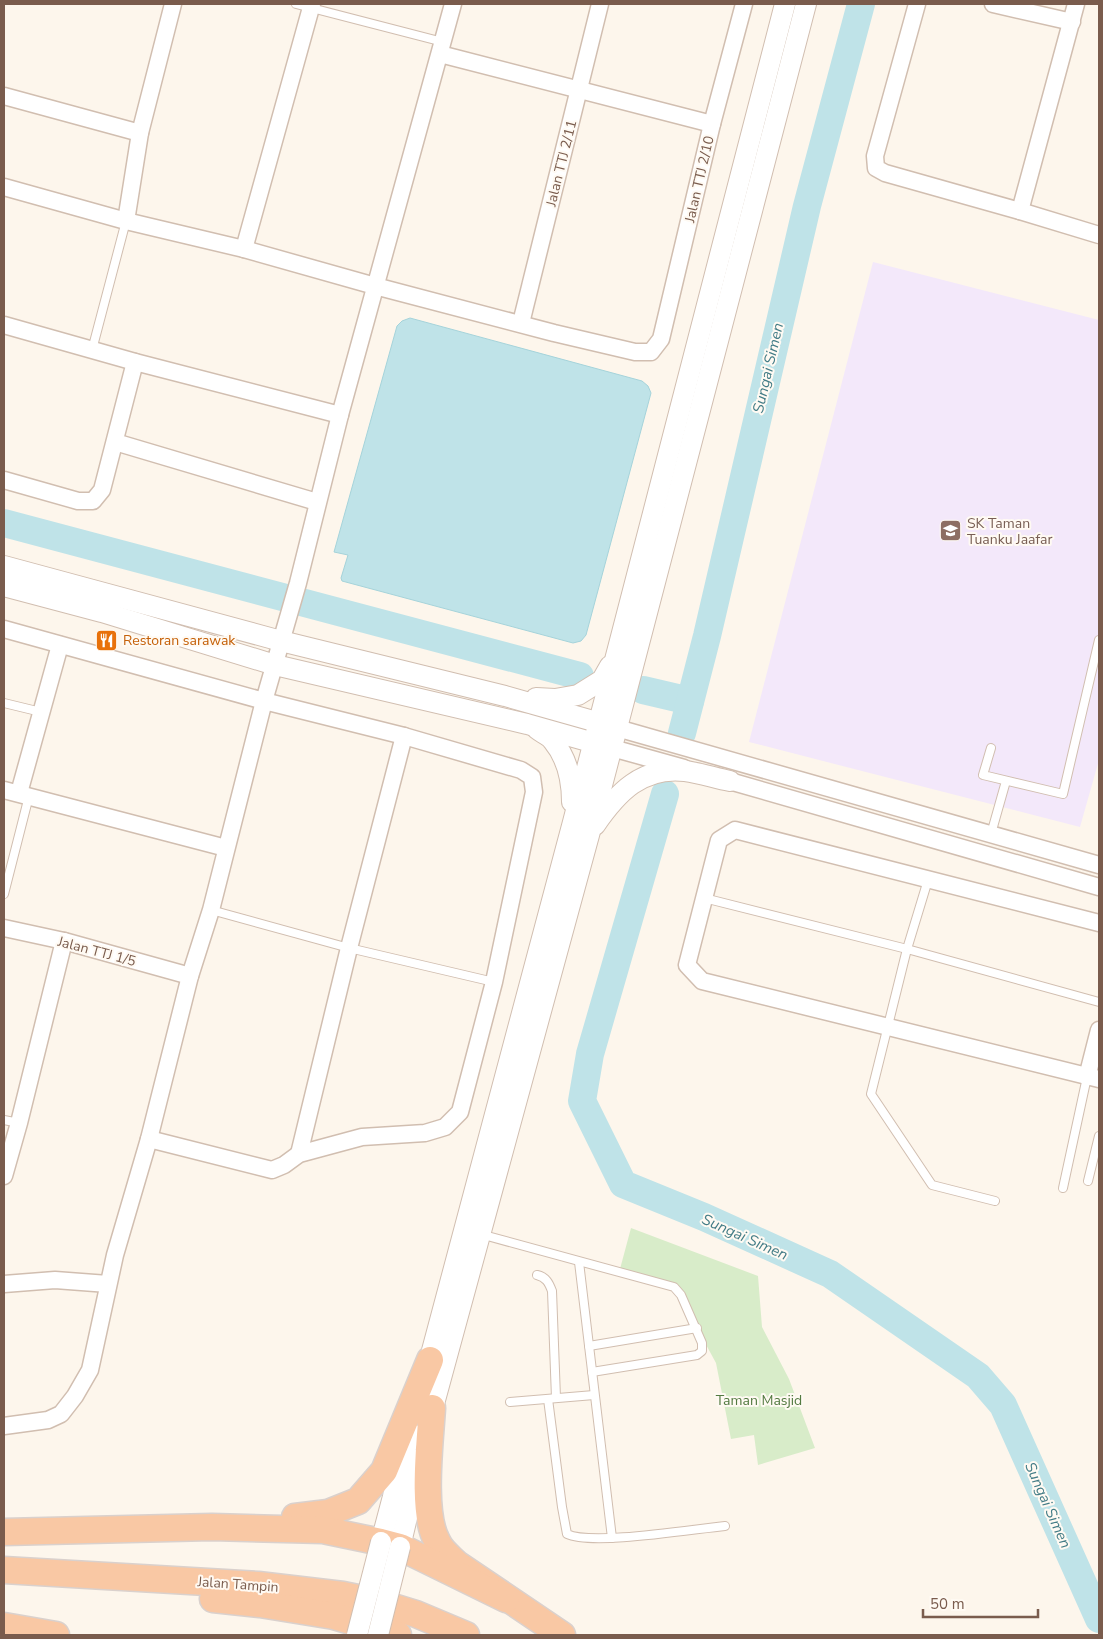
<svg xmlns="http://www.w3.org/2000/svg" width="1103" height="1639" font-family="'Nunito Sans',sans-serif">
<rect width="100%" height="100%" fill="#fdf6ec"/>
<path fill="#f3e8fa" d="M 873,262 L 1099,320 L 1099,760 L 1080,827 L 749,742 Z"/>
<path fill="#d8ecc9" d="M 631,1228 L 758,1276 L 762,1327 L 789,1379 L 815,1448 L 758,1465 L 754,1435 L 731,1439 L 716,1363 L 673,1284 L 620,1269 Z"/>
<path fill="#bfe3e8" stroke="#a5d3da" d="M 410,318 L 642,381 L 648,386 L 651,393 L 586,635 L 581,641 L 573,643 L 342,581 L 341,578 L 348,555 L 334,552 L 397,326 L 402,321 Z"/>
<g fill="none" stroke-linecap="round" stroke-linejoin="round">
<g stroke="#bfe3e8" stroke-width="28">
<path d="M 4,523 L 580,676"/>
<path d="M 643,690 L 690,701"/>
<path d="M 682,733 L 707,636 L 807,206 L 861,4"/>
<path d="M 665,794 L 590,1054 L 582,1101 L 623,1184 L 704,1217 L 830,1274 L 978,1376 L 1003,1405 L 1099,1619"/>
</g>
<defs>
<g id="service">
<path d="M 296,4 L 443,42"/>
<path d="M 92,350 L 126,221"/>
<path d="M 4,703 L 41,712"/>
<path d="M 991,748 L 983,775 L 1063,794 L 1099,640"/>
<path d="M 991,834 L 1006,781"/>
<path d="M 928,880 L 907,949 L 871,1094 L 932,1185 L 995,1201"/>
<path d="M 4,894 L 29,796"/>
<path d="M 704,898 L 907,949 L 1099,1002"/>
<path d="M 211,910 L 349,948 L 494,982"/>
<path d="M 4,1120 L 19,1123"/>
<path d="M 1088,1181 L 1099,1136"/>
<path d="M 1063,1188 L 1087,1077"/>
<path d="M 480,1234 L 674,1287 L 681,1295 L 702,1343 L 702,1351 L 697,1355 L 592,1372"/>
<path d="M 579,1262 L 612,1538"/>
<path d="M 537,1275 C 546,1277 549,1283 552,1291 L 556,1398"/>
<path d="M 589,1346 L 697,1328"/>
<path d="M 548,1399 L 562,1507 L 567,1534 C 592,1546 693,1529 725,1526"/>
<path d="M 510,1402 L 594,1395"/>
</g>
<g id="minor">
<path d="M 917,4 L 875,156 L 876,168 L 885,173 L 1020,211 L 1099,235"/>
<path d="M 993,4 L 1072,22"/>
<path d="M 440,54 L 712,124"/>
<path d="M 4,96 L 140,133"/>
<path d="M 4,187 L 126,221 L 244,249 L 375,286 L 554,333 L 635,352 L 651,352 L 661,339 L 712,124 L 744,4"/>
<path d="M 1020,211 L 1076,4"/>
<path d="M 126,221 L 140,133 L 173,4"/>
<path d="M 244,249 L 312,4"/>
<path d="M 521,323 L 600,4"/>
<path d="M 4,325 L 135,362 L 340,415"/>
<path d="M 115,442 L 317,502"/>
<path d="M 4,480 L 78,501 L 93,501 L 102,490 L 135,362"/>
<path d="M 4,629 L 264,701 L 404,736 L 521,770 L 532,777 L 534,792 L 494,982 L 460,1112 L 445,1127 L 425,1133 L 362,1137 L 299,1154 L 284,1165 L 272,1170 L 149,1139"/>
<path d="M 617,728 L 1099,865"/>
<path d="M 612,748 L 684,768"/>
<path d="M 719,778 L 1099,887"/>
<path d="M 4,790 L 226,848"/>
<path d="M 19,793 L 60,645"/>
<path d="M 1099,923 L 735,830 L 719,840 L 687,965 L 702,981 L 1099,1079"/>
<path d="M 4,928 L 64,941 L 190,976"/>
<path d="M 1087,1077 L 1099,1030"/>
<path d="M 299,1154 L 349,948 L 404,736"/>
<path d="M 4,1176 L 19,1123 L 64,941"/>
<path d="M 4,1284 L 55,1280 L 108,1284"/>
<path d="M 4,1426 L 48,1420 L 61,1414 L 75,1396 L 90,1370 L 115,1255 L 149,1139 L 190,976 L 211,910 L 264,701 L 298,583 L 340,415 L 453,4"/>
</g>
<g id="tertiary">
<path d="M 4,566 L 281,641 L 505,696 L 611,726"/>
<path d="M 4,586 L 102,612 L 275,665 L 527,724 L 605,746"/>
<path d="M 536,698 L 555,699 L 578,695 L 602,680 L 610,666"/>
<path d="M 537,729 C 542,733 550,736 553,741 C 567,758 572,781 572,802"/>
<path d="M 595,825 C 617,793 642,766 685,771 C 700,773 715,778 730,781"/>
<path d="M 426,1373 L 573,822 L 785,4"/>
<path d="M 429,1422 L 589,835 L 806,4"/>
<path d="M 381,1542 L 410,1432"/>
<path d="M 400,1547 L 421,1458"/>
</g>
<g id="trunk">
<path d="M 432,1408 C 430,1442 421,1512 437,1541 C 441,1551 450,1557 457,1564 L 562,1635"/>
<path d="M 295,1517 L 328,1513 L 358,1501 L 384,1471 L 430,1360"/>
<path d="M 4,1532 L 212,1527 L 323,1530 L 381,1542 L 400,1547 L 506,1599"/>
<path d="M 4,1570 L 258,1585 L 343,1595 L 377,1602 L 416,1614 L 466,1635"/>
<path d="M 213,1599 L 260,1604 L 334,1616 L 398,1635"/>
<path d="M 4,1626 L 56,1635"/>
</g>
</defs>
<use href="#service" stroke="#d1beb0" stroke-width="10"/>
<use href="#minor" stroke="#d1beb0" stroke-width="19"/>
<use href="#tertiary" stroke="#d1beb0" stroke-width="22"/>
<use href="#trunk" stroke="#dad1cd" stroke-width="29"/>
<use href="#service" stroke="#fff" stroke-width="8"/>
<use href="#minor" stroke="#fff" stroke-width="16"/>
<use href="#tertiary" stroke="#fff" stroke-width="20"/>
<use href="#trunk" stroke="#f9c8a4" stroke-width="26"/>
<defs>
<g id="tertiary-bridge">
<path d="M 357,1635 L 381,1542"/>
<path d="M 378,1635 L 400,1547"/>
</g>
</defs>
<use href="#tertiary-bridge" stroke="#d1beb0" stroke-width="22" stroke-linecap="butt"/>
<use href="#tertiary-bridge" stroke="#fff" stroke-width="20"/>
</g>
<defs>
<symbol id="school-square" viewBox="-11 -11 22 22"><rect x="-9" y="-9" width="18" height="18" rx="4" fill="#8d6e63" stroke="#fffaf3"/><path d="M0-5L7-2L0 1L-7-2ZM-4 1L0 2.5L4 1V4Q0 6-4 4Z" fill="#fff"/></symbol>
<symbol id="restaurant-square" viewBox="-11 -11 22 22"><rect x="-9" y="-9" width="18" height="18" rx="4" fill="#e8710a" stroke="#fffaf3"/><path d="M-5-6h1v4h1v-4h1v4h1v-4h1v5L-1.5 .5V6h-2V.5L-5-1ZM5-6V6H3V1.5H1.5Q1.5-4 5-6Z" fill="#fff"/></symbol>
</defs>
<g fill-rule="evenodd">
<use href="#school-square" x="938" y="518" width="25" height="25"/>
<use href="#restaurant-square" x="94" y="628" width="25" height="25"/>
</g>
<g text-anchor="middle" stroke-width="4" stroke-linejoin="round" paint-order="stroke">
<g font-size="14" fill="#7a5c4d" stroke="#fffaf3">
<text transform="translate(561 163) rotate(-76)" y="5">Jalan TTJ 2/11</text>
<text transform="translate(699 179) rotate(-77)" y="5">Jalan TTJ 2/10</text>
<text transform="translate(97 951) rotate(15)" y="5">Jalan TTJ 1/5</text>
<text transform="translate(238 1584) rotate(4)" y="5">Jalan Tampin</text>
</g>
<g font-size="14" fill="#785e54" stroke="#fffaf3" text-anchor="start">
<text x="967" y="528">SK Taman<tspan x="967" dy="16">Tuanku Jaafar</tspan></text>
</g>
<g font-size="14" fill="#c56008" stroke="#fffaf3" text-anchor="start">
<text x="123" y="645">Restoran sarawak</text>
</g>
<g font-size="14" fill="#537a41" stroke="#fffaf3">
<text x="759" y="1405">Taman Masjid</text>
</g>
<g font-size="15" font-style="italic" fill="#437c86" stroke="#fffaf3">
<text transform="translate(768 368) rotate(-77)" y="5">Sungai Simen</text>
<text transform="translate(745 1237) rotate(24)" y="5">Sungai Simen</text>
<text transform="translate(1048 1505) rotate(66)" y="5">Sungai Simen</text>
</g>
</g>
<rect width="1103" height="1639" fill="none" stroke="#7a5c4d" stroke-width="10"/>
<path d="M923 1609v8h115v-8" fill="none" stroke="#7a5c4d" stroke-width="2.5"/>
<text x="930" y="1609" font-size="15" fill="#7a5c4d" stroke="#fffaf3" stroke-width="4" paint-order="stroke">50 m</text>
</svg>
